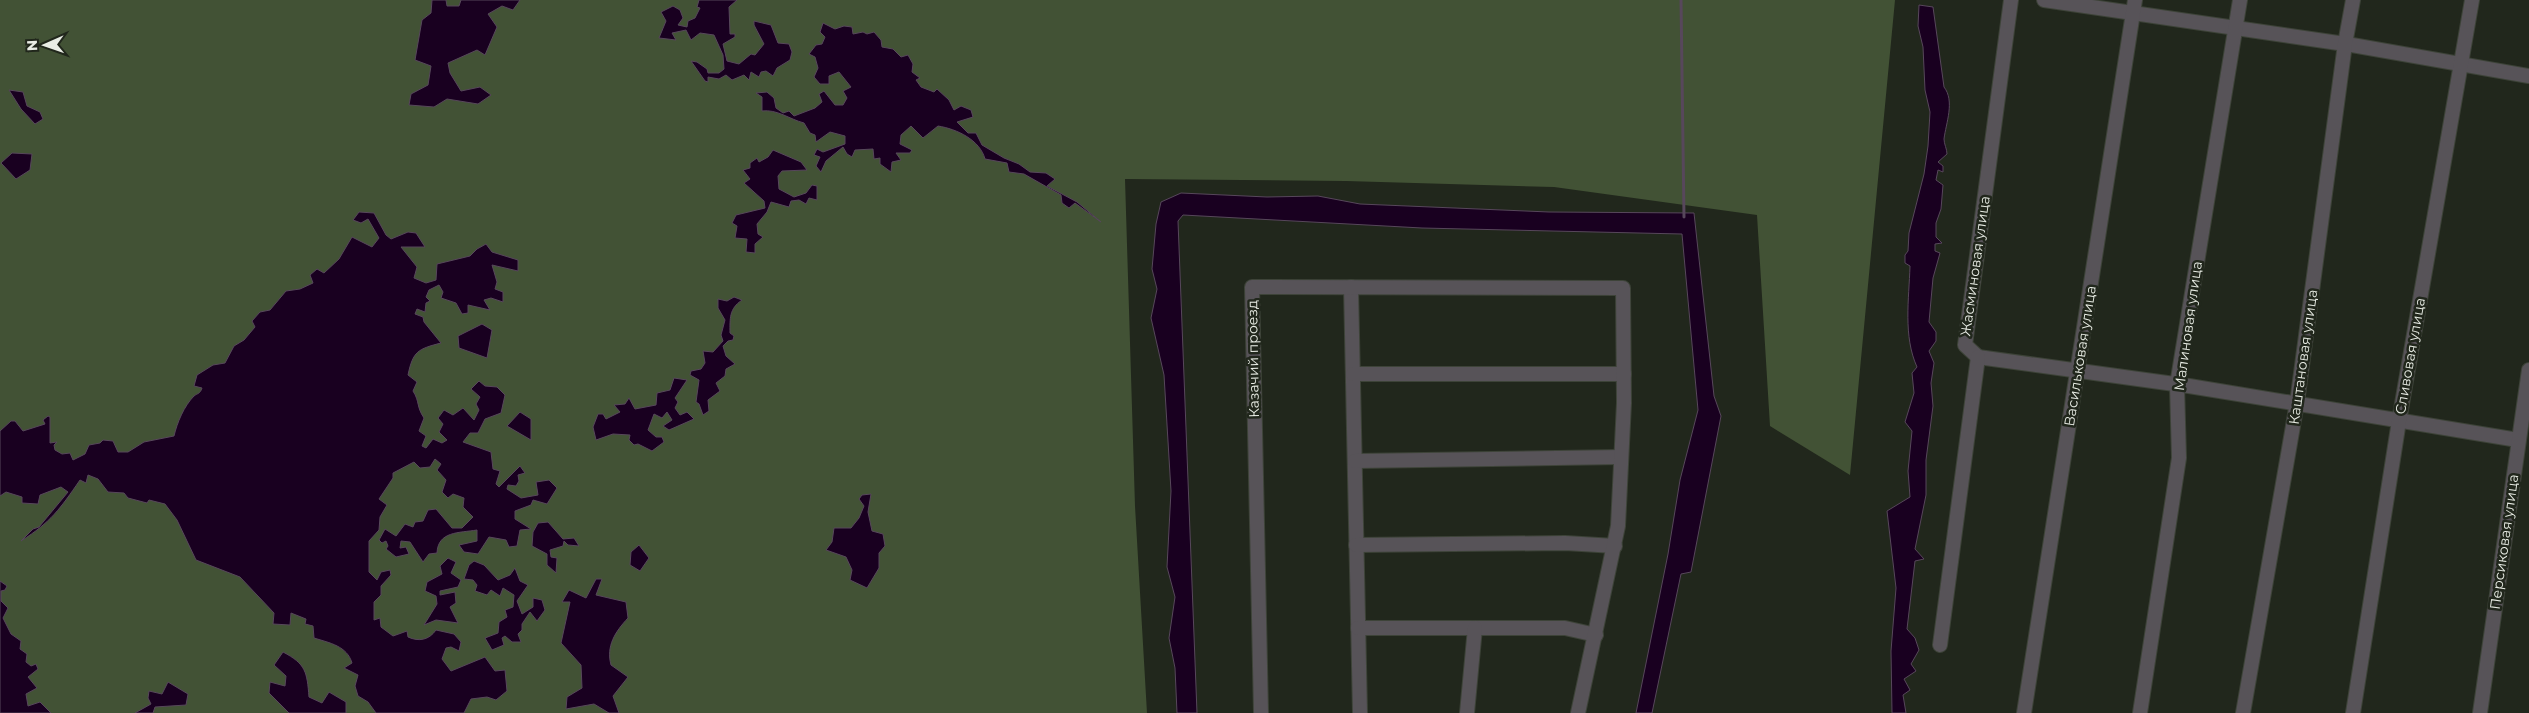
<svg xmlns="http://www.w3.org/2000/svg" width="2529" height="713" font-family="Montserrat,sans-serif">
<rect width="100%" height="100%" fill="#21271c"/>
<path fill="#425235" d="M 0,0 L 1895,0 L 1850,475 L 1770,426 L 1757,215 L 1554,187 L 1346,181 L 1125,179 L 1135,506 L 1147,713 L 0,713 Z"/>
<g fill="#190020" stroke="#57475b">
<path d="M 432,0 L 446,0 L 447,6 L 459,6 L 461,0 L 520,0 L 513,10 L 502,6 L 488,14 L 497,27 L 485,55 L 477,50 L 448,63 L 450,73 L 461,91 L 480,87 L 491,95 L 478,104 L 447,99 L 434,107 L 409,105 L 411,94 L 428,85 L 431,66 L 415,60 L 422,20 L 431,13 Z"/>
<path d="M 699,0 L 737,0 L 729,7 L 730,34 L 735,34 L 735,37 L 723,44 L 727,61 L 739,64 L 751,54 L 755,55 L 764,44 L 754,25 L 754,21 L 771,25 L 778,43 L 789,44 L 792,52 L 790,60 L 777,68 L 773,76 L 766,71 L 761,72 L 759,77 L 751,72 L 749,80 L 744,75 L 732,80 L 726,75 L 719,79 L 708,77 L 708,82 L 705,81 L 691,61 L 697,62 L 707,69 L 708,73 L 719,73 L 724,69 L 723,55 L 714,35 L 700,33 L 691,40 L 686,30 L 672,33 L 676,40 L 659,38 L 666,21 L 661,12 L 673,6 L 680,10 L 683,18 L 678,25 L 687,27 L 688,21 L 695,18 L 700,8 L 697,7 Z"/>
<path d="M 1919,5 L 1933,7 L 1944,87 C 1955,101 1946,123 1944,139 C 1944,144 1947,149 1947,154 L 1938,162 L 1943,166 L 1943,172 L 1938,170 L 1936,180 L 1943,185 L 1941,209 L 1936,223 L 1936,237 L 1942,243 L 1935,244 L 1935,251 L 1940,253 L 1933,278 L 1929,322 L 1936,332 L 1936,341 L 1929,351 L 1934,363 L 1931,383 L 1933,406 L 1926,460 L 1926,495 L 1915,549 L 1924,559 L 1915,561 L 1907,629 L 1915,638 L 1919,650 L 1911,664 L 1916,671 L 1904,679 L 1910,690 L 1903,695 L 1906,713 L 1892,713 L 1891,651 L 1896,588 L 1887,511 L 1910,497 L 1908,471 L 1912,431 L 1905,422 L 1914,393 L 1912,373 L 1917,367 C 1903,336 1909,299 1910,266 L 1905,263 L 1905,255 L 1908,251 L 1909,233 L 1924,174 L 1928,146 L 1930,112 L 1925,90 L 1923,47 L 1918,26 Z"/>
<path d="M 823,23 L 835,29 L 844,26 L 852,27 L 853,34 L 863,32 L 867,34 L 874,32 L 881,40 L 882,47 L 893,49 L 901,57 L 908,55 L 913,64 L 912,72 L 920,78 L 916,80 L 921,87 L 934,92 L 937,89 L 949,100 L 954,110 L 961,106 L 971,110 L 973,117 L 957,122 L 968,133 L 976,133 L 982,145 L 1004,158 L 1019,164 L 1030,172 L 1046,173 L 1055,179 L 1047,186 L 1077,202 L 1101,222 L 1075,203 L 1069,208 L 1062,203 L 1061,195 L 1024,174 L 1009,172 L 1007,163 L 985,159 C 980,140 957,129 938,126 L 923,138 L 911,126 L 901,135 L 900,144 L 912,150 L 910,153 L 896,153 L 901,160 L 892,162 L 891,172 L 880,164 L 880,158 L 874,159 L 873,149 L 855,150 L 852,157 L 847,154 L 843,147 L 826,161 L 821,172 L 816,166 L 820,157 L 814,155 L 817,149 L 823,152 L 845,144 L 845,136 L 830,132 L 816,142 L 815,135 L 810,133 L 804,123 C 789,119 777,109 762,111 L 762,97 L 756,93 L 767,92 L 774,98 L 776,108 L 783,113 L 789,111 L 794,116 L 815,108 L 822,102 L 819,94 L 824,91 L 835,105 L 843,105 L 847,98 L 843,91 L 851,87 L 839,72 L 829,76 L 829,84 L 820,84 L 814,77 L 818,68 L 815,57 L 809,54 L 816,45 L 822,44 L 825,37 L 820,32 Z"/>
<path d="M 9,90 L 23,92 L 27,106 L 40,112 L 43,119 L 35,124 L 21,109 Z"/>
<path d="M 773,150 L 801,162 L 807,170 L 782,171 L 778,176 L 779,189 L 794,197 L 806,193 L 812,185 L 817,186 L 817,200 L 809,198 L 806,204 L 799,200 L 791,201 L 789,207 L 771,202 L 767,212 L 757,224 L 758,234 L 763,237 L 755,244 L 755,253 L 746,252 L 747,239 L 735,238 L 737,226 L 732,223 L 736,215 L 765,208 L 764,201 L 744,183 L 750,179 L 743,170 L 750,168 L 750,163 L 757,158 L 759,162 L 768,157 Z"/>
<path d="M 12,153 L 32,154 L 30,170 L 16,179 L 1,163 Z"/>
<path d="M 1181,193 L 1267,197 L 1318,196 L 1360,204 L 1549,212 L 1694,213 L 1714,396 L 1721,416 L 1691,572 L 1681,574 L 1652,713 L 1636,713 L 1668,554 L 1680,480 L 1698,410 L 1682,234 L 1422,228 L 1183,215 L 1178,221 L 1197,713 L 1177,713 L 1175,668 L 1169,638 L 1175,597 L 1167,567 L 1171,491 L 1164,375 L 1151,318 L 1157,289 L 1152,269 L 1156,224 L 1161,202 Z"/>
<path d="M 359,212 L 374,213 L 386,235 L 391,239 L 408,232 L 416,233 L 425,247 L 401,247 L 417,267 L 414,278 L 426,283 L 436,280 L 437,264 L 470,256 L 477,249 L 486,244 L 492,252 L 518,260 L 518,271 L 492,265 L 497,282 L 495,289 L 503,292 L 503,302 L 491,298 L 484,300 L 490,310 L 468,305 L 468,313 L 462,314 L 456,303 L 441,298 L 443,292 L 439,285 L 429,290 L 426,297 L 430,301 L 426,303 L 425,312 L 417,309 L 415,314 L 423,317 L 424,322 L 441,343 C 418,349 413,351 408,375 L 417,382 L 413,391 C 420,402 416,406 424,418 L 419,431 L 426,436 L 422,446 L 426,448 L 433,439 L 442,443 L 447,440 L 439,432 L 443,424 L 438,418 L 444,410 L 453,415 L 463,408 L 474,420 L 479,410 L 476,404 L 480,397 L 471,389 L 479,381 L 485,386 L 497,387 L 505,395 L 501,413 L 485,419 L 478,433 L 470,433 L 463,442 L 491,452 L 493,469 L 500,471 L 496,484 L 499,487 L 520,466 L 525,473 L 518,475 L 519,481 L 516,486 L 508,485 L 507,489 L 521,498 L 538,495 L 536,482 L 549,480 L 557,488 L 547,504 L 533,500 L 531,505 L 515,511 L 515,519 L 531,529 L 520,530 L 517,546 L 509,547 L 506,540 L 489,537 L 478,554 L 464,552 L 459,545 L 477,541 L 477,530 C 459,533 438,531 437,553 L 429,554 L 423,562 L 410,542 L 401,541 L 400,548 L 406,547 L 409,554 L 396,557 L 386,549 L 388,546 L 386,541 L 382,543 L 379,540 L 385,529 L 396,536 L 405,524 L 413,527 L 415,522 L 423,521 L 428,510 L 436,509 L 452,528 L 462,528 L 473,517 L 463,507 L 464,498 L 453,494 L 448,498 L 442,492 L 446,480 L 437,470 L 441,464 L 435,459 L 430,467 L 420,468 L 414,462 L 393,473 L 393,478 L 379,499 L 387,505 L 380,517 L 379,530 L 369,541 L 369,572 L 377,580 L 381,572 L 390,570 L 391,575 L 381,586 L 381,595 L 374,602 L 374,620 L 380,618 L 381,627 L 393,636 L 407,631 L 408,637 C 419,642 429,640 436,630 L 454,634 L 461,642 L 459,651 L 451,647 L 446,648 L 442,659 L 451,671 L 485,657 L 495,671 L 505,670 L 507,691 L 496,700 L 487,697 L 471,699 L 464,713 L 376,713 L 368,702 L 358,696 L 355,686 L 358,675 L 344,668 L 352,663 C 347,646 330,643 314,638 L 313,626 L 305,624 L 306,619 L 291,613 L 290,625 L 273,624 L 274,613 L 240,577 L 196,560 L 177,520 L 165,504 L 149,500 L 147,503 L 128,498 L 124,493 L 108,492 L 98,479 L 88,475 L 86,483 L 80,480 C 60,509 51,522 21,541 L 33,529 L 39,527 L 68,492 L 61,487 L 40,495 L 38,504 L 22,503 L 22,497 L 6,492 L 0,496 L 0,431 L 11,421 L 15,421 L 23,431 L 45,424 L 43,420 L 48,416 L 50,417 L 50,443 L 57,442 L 54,445 L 55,450 L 62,454 L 70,453 L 73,460 L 85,454 L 89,445 L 100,443 L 103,440 L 113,441 L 118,452 L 128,452 L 144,442 L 174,436 C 177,423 184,406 194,396 C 198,393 200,394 202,388 L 194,386 L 197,375 L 213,365 L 225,363 L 234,346 L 244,340 L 255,327 L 252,321 L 260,312 L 270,310 L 286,291 L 300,289 L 313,283 L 310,275 L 317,269 L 324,273 L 339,259 L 352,237 L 372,247 L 379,238 L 368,219 L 361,223 L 353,220 Z"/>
<path d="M 734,297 L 742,300 C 729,309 730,318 730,333 L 734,336 L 733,340 L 728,341 L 723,346 L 726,356 L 735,364 L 726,369 L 725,376 L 716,383 L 720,391 L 708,400 L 709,411 L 703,415 L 699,404 L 696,402 L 699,380 L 690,375 L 691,371 L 701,369 L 705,363 L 703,351 L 713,352 L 723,341 L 721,335 L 725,320 L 718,308 L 718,299 L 727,301 Z"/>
<path d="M 482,324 L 492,330 L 487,358 L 459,348 L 458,336 Z"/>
<path d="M 674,378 L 687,380 L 675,398 L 678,402 L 675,408 L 680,415 L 687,412 L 694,419 L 669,430 L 663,426 L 672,420 L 667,412 L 662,418 L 654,414 L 648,430 L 656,437 L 662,437 L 664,442 L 652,451 L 638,444 L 634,445 L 629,440 L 630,435 L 613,434 L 596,440 L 593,427 L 598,414 L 603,414 L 606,419 L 620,412 L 614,405 L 625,404 L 629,398 L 635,409 L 656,405 L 657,393 L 670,390 Z"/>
<path d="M 520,412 L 531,419 L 531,440 L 507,426 Z"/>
<path d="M 871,494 L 868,512 L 872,531 L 883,534 L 885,546 L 879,553 L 879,568 L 867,588 L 850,580 L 852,570 L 846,557 L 826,550 L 832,542 L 834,528 L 851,528 L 859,518 L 864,506 L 859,499 L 862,495 Z"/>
<path d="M 548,522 L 563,539 L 574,538 L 579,546 L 568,545 L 564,541 L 563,546 L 550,550 L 551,557 L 557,558 L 556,573 L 547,565 L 547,554 L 532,546 L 533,532 L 538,523 Z"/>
<path d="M 639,545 L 649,558 L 640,571 L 630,565 L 631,552 Z"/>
<path d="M 448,558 L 456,562 L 451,573 L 461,580 L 458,587 L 440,591 L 440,595 L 455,592 L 456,603 L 450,607 L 458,623 L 436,620 L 424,625 L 437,604 L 436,596 L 425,591 L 427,582 L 442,574 L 440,566 Z"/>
<path d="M 474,561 L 484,565 L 498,580 L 510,575 L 515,568 L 520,581 L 528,585 L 517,601 L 522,614 L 533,607 L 533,598 L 542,600 L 545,610 L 537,621 L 530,612 L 522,624 L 522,630 L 518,634 L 521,642 L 512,642 L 505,636 L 502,638 L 504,645 L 492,650 L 485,638 L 498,633 L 499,622 L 507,617 L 505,610 L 513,607 L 514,595 L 503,588 L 500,596 L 491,590 L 487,595 L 475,591 L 477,585 L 473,580 L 464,579 L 469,565 Z"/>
<path d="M 596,579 L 602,579 L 596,595 L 626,602 L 628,618 C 615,632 606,646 611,665 L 628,677 L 613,696 L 619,713 L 609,713 L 594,704 L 566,709 L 567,697 L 582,688 L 581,665 L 561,643 L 570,602 L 562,602 L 569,590 L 586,598 Z"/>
<path d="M 0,581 L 7,586 L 5,590 L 1,591 L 1,601 L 8,608 L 3,618 L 11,634 L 21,641 L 20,649 L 27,654 L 26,662 L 31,666 L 36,664 L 38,669 L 28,677 L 37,688 L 26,694 L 28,706 L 40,702 L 51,713 L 0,713 Z"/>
<path d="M 283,652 C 306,664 307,672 309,697 L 322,703 L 329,692 L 346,702 L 346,713 L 289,713 L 269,693 L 270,682 L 285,686 L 286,676 L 274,665 Z"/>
<path d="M 168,682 L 188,694 L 186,705 L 155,707 L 153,713 L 135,713 L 151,704 L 148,698 L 149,691 L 162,694 Z"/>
</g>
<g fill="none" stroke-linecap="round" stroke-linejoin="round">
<path stroke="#57475b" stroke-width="3" d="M 1681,0 L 1684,217"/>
<defs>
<g id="minor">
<path d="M 2044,0 L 2352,45 L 2529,76"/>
<path d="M 1351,287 L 1360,713"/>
<path d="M 1978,357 L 2189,386 L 2518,440"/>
<path d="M 1978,357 L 1965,345 L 2011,0"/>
<path d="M 1353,374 L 1624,374"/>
<path d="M 1355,461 L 1621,457"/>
<path d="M 1356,545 L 1565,543 L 1615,546"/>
<path d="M 1358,628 L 1565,628 L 1596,635"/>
<path d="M 1940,645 L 1978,357"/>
<path d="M 1261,713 L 1252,287 L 1623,288 L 1624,403 L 1618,526 L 1578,713"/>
<path d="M 1467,713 L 1475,628"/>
<path d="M 2024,713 L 2135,0"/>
<path d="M 2140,713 L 2179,458 L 2177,385 L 2240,0"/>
<path d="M 2243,713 L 2297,403 L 2345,44 L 2353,0"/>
<path d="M 2353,713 L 2399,421 L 2472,0"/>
<path d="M 2480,713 L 2529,370"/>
</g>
</defs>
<use href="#minor" stroke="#3d4338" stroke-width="16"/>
<use href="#minor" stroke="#575358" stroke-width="14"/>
</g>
<g text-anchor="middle" stroke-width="5" stroke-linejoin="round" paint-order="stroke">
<g font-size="14" fill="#e9ede5" stroke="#21271c">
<text transform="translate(1975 266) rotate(-82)" y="5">Жасминовая улица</text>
<text transform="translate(2188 326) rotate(-82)" y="5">Малиновая улица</text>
<text transform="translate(2080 356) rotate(-81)" y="5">Васильковая улица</text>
<text transform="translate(2410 356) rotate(-80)" y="5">Сливовая улица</text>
<text transform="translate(2303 357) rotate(-82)" y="5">Каштановая улица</text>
<text transform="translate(1253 359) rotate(-91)" y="5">Казачий проезд</text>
<text transform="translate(2504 542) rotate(-82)" y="5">Персиковая улица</text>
</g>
</g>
<g transform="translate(45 45) rotate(268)" stroke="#21271c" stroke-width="4" paint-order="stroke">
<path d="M0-4L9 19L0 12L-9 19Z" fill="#e9ede5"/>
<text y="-8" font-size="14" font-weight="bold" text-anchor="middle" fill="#e9ede5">N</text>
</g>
</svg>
